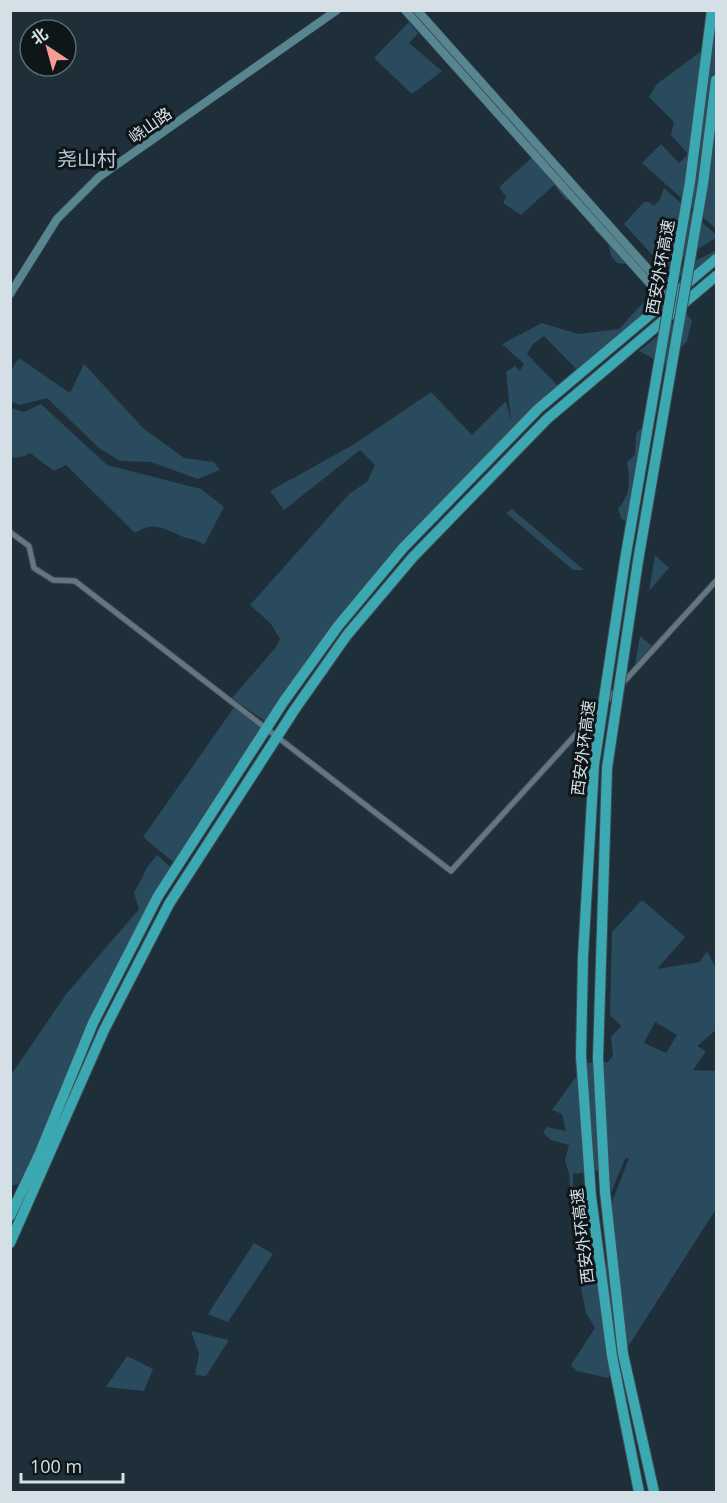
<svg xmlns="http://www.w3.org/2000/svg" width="727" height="1503" font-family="'Open Sans','Noto Sans SC',sans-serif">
<rect width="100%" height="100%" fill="#1e2f39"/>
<g fill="#294b5d" fill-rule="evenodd">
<path d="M 716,11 L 716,229 L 642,163 L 661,144 L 679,163 L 688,154 L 671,135 L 674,122 L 649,97 L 657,84 L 707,47 Z"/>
<path d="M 409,22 L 418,33 L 409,43 L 442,71 L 412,94 L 374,58 Z"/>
<path d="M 535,155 L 539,160 L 543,156 L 577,193 L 569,200 L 566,200 L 554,185 L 521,215 L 503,203 L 506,197 L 499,187 Z"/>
<path d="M 664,188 L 716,235 L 716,238 L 665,269 L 624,224 L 644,202 L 649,202 L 654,206 L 660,199 Z"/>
<path d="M 602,222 L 637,258 L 626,264 L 617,263 L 611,256 L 608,242 L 594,230 Z"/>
<path d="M 716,250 L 716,260 L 693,277 L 669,275 Z"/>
<path d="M 660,284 L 656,308 L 579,372 L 544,336 L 533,344 L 527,354 L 561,389 L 405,548 L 268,723 L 232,698 L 276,647 L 280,639 L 271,624 L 250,605 L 350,493 L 367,482 L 375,465 L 360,450 L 284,510 L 270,491 L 353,445 L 431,392 L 472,435 L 506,401 L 511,421 L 506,372 L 515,366 L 520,371 L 524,364 L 502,344 L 542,323 L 578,334 L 619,329 Z"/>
<path d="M 686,313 L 692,321 L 687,341 L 665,365 L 639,351 Z"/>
<path d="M 19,358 L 70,393 L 84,364 L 143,428 L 184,458 L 214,462 L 220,470 L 198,479 L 151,462 L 120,461 L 99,448 L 47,398 L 20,405 L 11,402 L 11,370 Z"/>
<path d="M 41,404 L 107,465 L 201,489 L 224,507 L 204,545 C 197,539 190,540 181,536 C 163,528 154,521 135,533 L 66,465 L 54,471 L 30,453 L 25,456 L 11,458 L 11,408 L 24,412 Z"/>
<path d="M 640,429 L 642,429 L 628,523 L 621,518 L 618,509 C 631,494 630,481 627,462 L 635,455 L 636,434 Z"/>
<path d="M 512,509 L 584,570 L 573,570 L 506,513 Z"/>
<path d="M 655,555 L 669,568 L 649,591 Z"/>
<path d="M 640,636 L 652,646 L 635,665 Z"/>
<path d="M 235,706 L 265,729 L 177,865 L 143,837 Z"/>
<path d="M 157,855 L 174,870 L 111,983 L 21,1183 L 11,1186 L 11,1075 L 67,993 L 139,909 L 134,893 L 148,866 Z"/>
<path d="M 642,900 L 685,937 L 657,969 L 700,962 L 707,951 L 716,968 L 716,1030 L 697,1046 L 706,1051 L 693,1070 L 716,1071 L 716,1209 L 608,1378 L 577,1371 L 571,1365 L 595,1328 L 586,1313 L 580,1282 L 591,1264 L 615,1261 L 609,1210 L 629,1158 L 625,1159 L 608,1200 L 604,1170 L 573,1174 L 573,1218 L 569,1174 L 565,1160 L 569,1145 L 551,1140 L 543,1133 L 547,1127 L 566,1131 L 562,1114 L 552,1110 L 586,1063 L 608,1062 L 613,1056 L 611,1037 L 621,1026 L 610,1015 L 612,932 ZM 655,1022 L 677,1035 L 666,1053 L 644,1043 Z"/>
<path d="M 254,1243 L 273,1254 L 228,1322 L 208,1314 Z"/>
<path d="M 191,1331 L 229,1340 L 206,1376 L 195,1375 L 199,1354 Z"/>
<path d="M 127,1356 L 153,1369 L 144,1391 L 106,1387 Z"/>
</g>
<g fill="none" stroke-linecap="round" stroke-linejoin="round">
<defs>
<path id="street" d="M 10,532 L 29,546 L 34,568 L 53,580 L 75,581 L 451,871 L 716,581"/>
<g id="secondary">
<path d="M 405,10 L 668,304"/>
<path d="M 417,10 L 681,306"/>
<path d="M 10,294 L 57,219 L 99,177 L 337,10"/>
</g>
<g id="highway">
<path d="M 581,1056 L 591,1196 L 612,1356 L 639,1492"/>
<path d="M 598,1058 L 605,1192 L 623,1354 L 654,1492"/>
<path d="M 10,1216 L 39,1155 L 93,1023 L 158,896 L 284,701 L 338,626 L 403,548 L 538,409 L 716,259"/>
<path d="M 10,1243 L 104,1030 L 169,904 L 295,709 L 347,635 L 413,557 L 547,419 L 716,276"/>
</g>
</defs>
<use href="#street" stroke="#3d4b53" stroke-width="7"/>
<use href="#secondary" stroke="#3d4b53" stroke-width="9"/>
<use href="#highway" stroke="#3d4b53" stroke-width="12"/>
<use href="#street" stroke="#637681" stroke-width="5"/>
<use href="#secondary" stroke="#578590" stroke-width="8"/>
<use href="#highway" stroke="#3ca9b2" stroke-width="10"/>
<defs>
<g id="highway-bridge">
<path d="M 581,1056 L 583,957 L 594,765 L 625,560 L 690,182 L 712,10"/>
<path d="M 598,1058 L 607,768 L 638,561 L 703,184 L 716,80"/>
</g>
</defs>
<use href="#highway-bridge" stroke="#3d4b53" stroke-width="12" stroke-linecap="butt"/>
<use href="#highway-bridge" stroke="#3ca9b2" stroke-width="10"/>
</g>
<g text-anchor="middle" stroke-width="6" stroke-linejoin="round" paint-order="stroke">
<g font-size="16" fill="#d5e0e6" stroke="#0f161a">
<text transform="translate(150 125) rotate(-35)" y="6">峣山路</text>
<text transform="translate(660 267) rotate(-80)" y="6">西安外环高速</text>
<text transform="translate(583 748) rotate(-83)" y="6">西安外环高速</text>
<text transform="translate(582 1236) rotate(-97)" y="6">西安外环高速</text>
</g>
<g font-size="20" fill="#b4c9d5" stroke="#0f161a">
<text x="87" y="166">尧山村</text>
</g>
</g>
<rect width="727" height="1503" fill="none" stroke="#d5e0e6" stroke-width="24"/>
<g transform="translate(48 48) rotate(324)"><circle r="28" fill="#0f161a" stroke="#5e676c" stroke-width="1.5"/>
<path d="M0-4.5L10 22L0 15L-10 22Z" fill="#f59c96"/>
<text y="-9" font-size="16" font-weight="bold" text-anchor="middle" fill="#d5e0e6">北</text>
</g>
<path d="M21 1473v9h102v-9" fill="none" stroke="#d5e0e6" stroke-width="3"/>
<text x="30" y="1473" font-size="18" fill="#d5e0e6" stroke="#0f161a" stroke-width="4.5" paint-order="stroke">100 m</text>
</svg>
